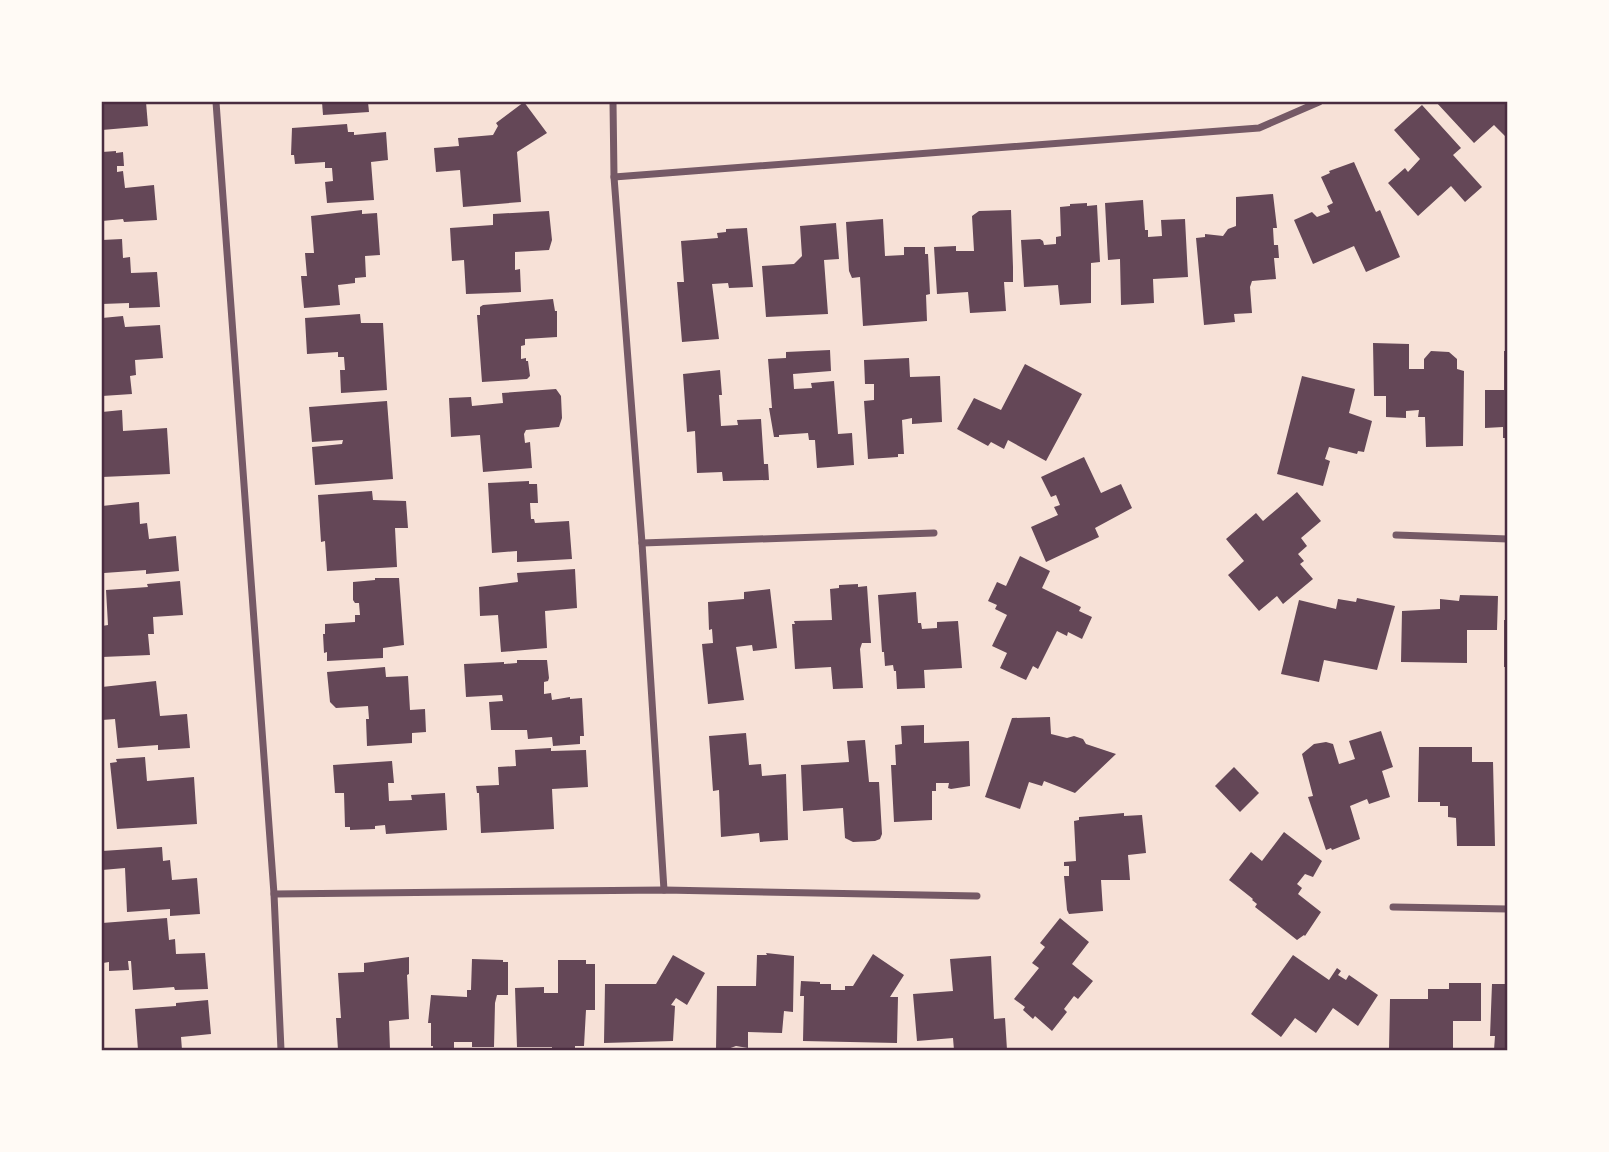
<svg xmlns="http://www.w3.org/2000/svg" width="1609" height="1152" font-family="Jost,sans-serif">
<rect width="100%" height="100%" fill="#f7e1d7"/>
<g fill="#644757">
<path d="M 102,102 L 146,102 L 148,126 L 102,130 Z"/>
<path d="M 322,102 L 368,102 L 369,112 L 323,115 Z"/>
<path d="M 524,102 L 547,133 L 517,152 L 521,202 L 463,207 L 460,170 L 436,172 L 434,148 L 459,146 L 458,138 L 493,135 L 498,126 L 496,123 Z"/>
<path d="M 1436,102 L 1508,102 L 1508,139 L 1494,125 L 1474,143 Z"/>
<path d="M 1422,105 L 1461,148 L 1453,155 L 1482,187 L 1465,202 L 1451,186 L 1418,216 L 1388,183 L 1405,168 L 1408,172 L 1420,159 L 1394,130 Z"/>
<path d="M 347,124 L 348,132 L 354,132 L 354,135 L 386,132 L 388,160 L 371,162 L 374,200 L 327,203 L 325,182 L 333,181 L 332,168 L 325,168 L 325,162 L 295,164 L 294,155 L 291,155 L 292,128 Z"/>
<path d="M 116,151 L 116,153 L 123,152 L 124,166 L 117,166 L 117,172 L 123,171 L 125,188 L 154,185 L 157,220 L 124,222 L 123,219 L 102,221 L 102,152 Z"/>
<path d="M 1354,162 L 1376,212 L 1380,210 L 1400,257 L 1366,272 L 1354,246 L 1313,264 L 1294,220 L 1312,212 L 1317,217 L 1330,212 L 1327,206 L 1333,203 L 1321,177 L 1330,173 L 1329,171 Z"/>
<path d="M 1273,194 L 1277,228 L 1273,228 L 1274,245 L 1278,245 L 1279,258 L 1274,258 L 1276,279 L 1252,281 L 1250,287 L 1252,313 L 1234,314 L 1235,322 L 1204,325 L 1196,238 L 1205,237 L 1205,234 L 1223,236 L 1228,229 L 1236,226 L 1236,197 Z"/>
<path d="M 1143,200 L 1145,230 L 1148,230 L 1148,237 L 1162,236 L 1161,220 L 1185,219 L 1188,277 L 1153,279 L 1154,303 L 1121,305 L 1120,259 L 1108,260 L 1105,203 Z"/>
<path d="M 1087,203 L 1087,206 L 1097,205 L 1100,262 L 1091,263 L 1091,303 L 1060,305 L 1058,285 L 1024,287 L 1021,240 L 1040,239 L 1043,241 L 1044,245 L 1056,244 L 1056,237 L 1061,236 L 1060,207 L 1070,206 L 1070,204 Z"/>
<path d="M 362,210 L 362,214 L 377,213 L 380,255 L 365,256 L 366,277 L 355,278 L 355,283 L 338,285 L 340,305 L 304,308 L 301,276 L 307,276 L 305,253 L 314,253 L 311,216 Z"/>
<path d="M 1011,210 L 1013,267 L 1013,282 L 1004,282 L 1006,311 L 970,313 L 968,292 L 937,294 L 934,247 L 956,246 L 956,251 L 974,251 L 972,216 L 979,211 Z"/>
<path d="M 549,211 L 552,240 L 549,250 L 515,252 L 515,270 L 520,269 L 521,292 L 466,294 L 464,260 L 452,261 L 450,228 L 493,225 L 493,214 Z"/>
<path d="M 883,219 L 885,256 L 904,255 L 904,247 L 925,247 L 925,254 L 928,254 L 930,294 L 926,295 L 927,321 L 863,326 L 860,277 L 852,278 L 849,271 L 846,222 Z"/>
<path d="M 836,223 L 839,259 L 824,260 L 828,314 L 766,317 L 762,266 L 794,264 L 802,256 L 800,226 Z"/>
<path d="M 747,228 L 753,287 L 729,288 L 728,283 L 712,284 L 719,339 L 682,342 L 677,282 L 684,282 L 681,241 L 718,238 L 717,233 L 726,232 L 726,229 Z"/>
<path d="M 122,239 L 123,258 L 130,257 L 131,273 L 157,272 L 160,307 L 129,308 L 129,303 L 102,304 L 102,240 Z"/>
<path d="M 553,299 L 555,311 L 557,311 L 557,337 L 525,339 L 525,345 L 521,346 L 521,359 L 526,358 L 526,361 L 528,361 L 530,376 L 527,379 L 482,382 L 477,315 L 480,315 L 480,307 L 483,305 Z"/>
<path d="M 360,314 L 361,323 L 383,323 L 387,390 L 341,393 L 340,370 L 345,370 L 344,357 L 338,357 L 338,352 L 307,354 L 305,318 Z"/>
<path d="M 123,316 L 125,327 L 160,325 L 163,358 L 135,360 L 136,375 L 130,376 L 132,394 L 102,396 L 102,318 Z"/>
<path d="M 1373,343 L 1409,344 L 1409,369 L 1424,369 L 1424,359 L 1431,351 L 1449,352 L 1457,359 L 1457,369 L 1464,371 L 1463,446 L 1426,447 L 1425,417 L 1418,417 L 1419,410 L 1406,411 L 1406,418 L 1386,417 L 1386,396 L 1374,396 Z"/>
<path d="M 830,350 L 831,371 L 793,374 L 794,389 L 812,388 L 811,383 L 834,381 L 838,434 L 852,433 L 854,465 L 817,468 L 815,440 L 809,440 L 808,433 L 779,435 L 779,437 L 774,437 L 769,408 L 772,408 L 768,359 L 786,358 L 786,352 Z"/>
<path d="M 1504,351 L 1508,351 L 1508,438 L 1503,438 L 1503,427 L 1485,428 L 1485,390 L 1504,390 Z"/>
<path d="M 909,358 L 910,377 L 940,376 L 942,422 L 912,424 L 912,418 L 902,420 L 904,454 L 898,454 L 898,457 L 868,459 L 864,401 L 874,400 L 874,384 L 865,384 L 864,360 Z"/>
<path d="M 1025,364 L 1082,394 L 1046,461 L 1008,440 L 1004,449 L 991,442 L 988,446 L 957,429 L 974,398 L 1001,410 Z"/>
<path d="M 720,370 L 722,395 L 719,395 L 721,426 L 738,425 L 737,420 L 761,419 L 764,464 L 768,464 L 769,480 L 723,481 L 722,472 L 697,473 L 695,431 L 687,432 L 683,374 Z"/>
<path d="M 1302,376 L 1355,389 L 1349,413 L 1372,421 L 1364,452 L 1358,451 L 1357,454 L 1329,447 L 1325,459 L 1330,461 L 1323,486 L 1277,474 Z"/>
<path d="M 556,389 L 561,396 L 562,418 L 559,427 L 526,430 L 524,434 L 525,443 L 530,442 L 532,468 L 483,472 L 480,435 L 451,437 L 449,398 L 471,397 L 472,406 L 503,403 L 502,393 Z"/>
<path d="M 387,401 L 393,479 L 315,485 L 312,447 L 342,444 L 343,440 L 312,442 L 309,407 Z"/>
<path d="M 122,410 L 123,431 L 167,428 L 170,474 L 102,477 L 102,412 Z"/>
<path d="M 1084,457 L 1101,493 L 1121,484 L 1132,508 L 1095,528 L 1099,537 L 1046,562 L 1031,527 L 1058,515 L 1054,507 L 1060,505 L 1056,495 L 1051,497 L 1041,477 Z"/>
<path d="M 529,481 L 529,484 L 537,484 L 538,503 L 530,503 L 531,519 L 534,519 L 535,523 L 569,521 L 572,559 L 517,562 L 517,551 L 492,553 L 488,483 Z"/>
<path d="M 372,491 L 373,500 L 406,501 L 408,528 L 395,528 L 397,567 L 327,571 L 325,541 L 321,542 L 318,495 Z"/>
<path d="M 1297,492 L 1321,521 L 1301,538 L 1307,546 L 1298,554 L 1304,561 L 1300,564 L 1313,579 L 1283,604 L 1277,596 L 1259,611 L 1228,575 L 1244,561 L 1226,539 L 1256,513 L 1263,521 Z"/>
<path d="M 139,502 L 140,524 L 147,523 L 149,539 L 176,536 L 179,571 L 146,574 L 146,570 L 104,573 L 102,506 Z"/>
<path d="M 1020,556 L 1050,571 L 1042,588 L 1081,607 L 1079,611 L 1092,617 L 1082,639 L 1068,632 L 1067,636 L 1057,631 L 1038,669 L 1033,666 L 1026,680 L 1000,668 L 1007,653 L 992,646 L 1007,615 L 995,609 L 997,605 L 988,601 L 997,582 L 1006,586 Z"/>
<path d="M 575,569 L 577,608 L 545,611 L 547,648 L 501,652 L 498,615 L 480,616 L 479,587 L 518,582 L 517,573 Z"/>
<path d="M 375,578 L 399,578 L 404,645 L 383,648 L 383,658 L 327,661 L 327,652 L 324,653 L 323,634 L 325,634 L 325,624 L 355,622 L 355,615 L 360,615 L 359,603 L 355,603 L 353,600 L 353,582 L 375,580 Z"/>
<path d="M 180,581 L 183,615 L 153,617 L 154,634 L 148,634 L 150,655 L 102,657 L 102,626 L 108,625 L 106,590 L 148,587 L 147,584 Z"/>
<path d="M 858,584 L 858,587 L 867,586 L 871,643 L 862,643 L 860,649 L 863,688 L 833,689 L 831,667 L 795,669 L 792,624 L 795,624 L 794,621 L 832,620 L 830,589 L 839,588 L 839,585 Z"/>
<path d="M 770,589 L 777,648 L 753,651 L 752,645 L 736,647 L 744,700 L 708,704 L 702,644 L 713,643 L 712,629 L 709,630 L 708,602 L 744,599 L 744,592 Z"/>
<path d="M 916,592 L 918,623 L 921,623 L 922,629 L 937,628 L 937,622 L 958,621 L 962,668 L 924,670 L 925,688 L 897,689 L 896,671 L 894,671 L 893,665 L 885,666 L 884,652 L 882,652 L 878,595 Z"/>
<path d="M 1460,595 L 1498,596 L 1497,630 L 1467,630 L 1467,663 L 1401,662 L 1402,611 L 1440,609 L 1440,599 L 1459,601 Z"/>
<path d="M 1357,598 L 1395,606 L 1377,670 L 1324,660 L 1319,682 L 1281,674 L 1299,600 L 1336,609 L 1338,599 L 1356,602 Z"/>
<rect x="1504" y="620" width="4" height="47"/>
<path d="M 517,660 L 547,660 L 549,678 L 548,681 L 544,682 L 544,694 L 551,693 L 552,700 L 570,697 L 570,699 L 582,698 L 584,736 L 580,736 L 580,744 L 553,746 L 552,737 L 528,739 L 527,730 L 491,730 L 489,702 L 503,701 L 502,695 L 466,697 L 464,664 L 504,662 L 504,664 L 517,663 Z"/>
<path d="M 385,667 L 386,677 L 408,676 L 410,710 L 425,709 L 426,732 L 412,733 L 412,743 L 367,746 L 366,719 L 369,719 L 368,706 L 336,708 L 330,702 L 327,672 Z"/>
<path d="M 156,681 L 160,716 L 187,714 L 190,748 L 158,750 L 158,745 L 118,748 L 115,719 L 102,720 L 102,687 Z"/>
<path d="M 1050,717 L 1051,734 L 1067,738 L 1074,736 L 1083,739 L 1086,744 L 1116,754 L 1075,793 L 1044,781 L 1042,786 L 1029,782 L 1020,809 L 985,797 L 1012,718 Z"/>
<path d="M 924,725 L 924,743 L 969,741 L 970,786 L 951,789 L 948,788 L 949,783 L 936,783 L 936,791 L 932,791 L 932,820 L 894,822 L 891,765 L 896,765 L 895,745 L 902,744 L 901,726 Z"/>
<path d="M 1381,731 L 1393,767 L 1382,771 L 1390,797 L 1369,804 L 1367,799 L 1350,806 L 1360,839 L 1332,850 L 1331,848 L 1326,850 L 1308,797 L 1313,796 L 1302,754 L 1314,744 L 1326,742 L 1333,744 L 1339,764 L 1355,759 L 1349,741 Z"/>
<path d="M 746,733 L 749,765 L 761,764 L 762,776 L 786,774 L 788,840 L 760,842 L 759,833 L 721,837 L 719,790 L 713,791 L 709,736 Z"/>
<path d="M 865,740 L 869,782 L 879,782 L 882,834 L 880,839 L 875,841 L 853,842 L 845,838 L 843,808 L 803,811 L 801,765 L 849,762 L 847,741 Z"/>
<path d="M 1419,747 L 1472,747 L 1472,762 L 1493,762 L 1495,846 L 1457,846 L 1456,818 L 1448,817 L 1448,806 L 1440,806 L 1440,802 L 1418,802 Z"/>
<path d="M 551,748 L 551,751 L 586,750 L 588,787 L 552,789 L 554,829 L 481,833 L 479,793 L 477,793 L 476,786 L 499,785 L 498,767 L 516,766 L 515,750 Z"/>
<path d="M 145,757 L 147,781 L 194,777 L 197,824 L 117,829 L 110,763 L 117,762 L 116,759 Z"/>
<path d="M 392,761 L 394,783 L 388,783 L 389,801 L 412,800 L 411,795 L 445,793 L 447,830 L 386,834 L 385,825 L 375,826 L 375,829 L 350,830 L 350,827 L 345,827 L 344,793 L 335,793 L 333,765 Z"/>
<path d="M 1234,767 L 1259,793 L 1240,812 L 1215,786 Z"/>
<path d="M 1124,813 L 1124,816 L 1142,815 L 1146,853 L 1128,855 L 1130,880 L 1101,880 L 1103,911 L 1069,914 L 1067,910 L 1064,876 L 1069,876 L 1069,866 L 1064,866 L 1064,862 L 1076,861 L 1074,821 L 1079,820 L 1079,817 Z"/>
<path d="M 1284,832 L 1322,861 L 1313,877 L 1305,874 L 1297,884 L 1302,888 L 1298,894 L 1321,912 L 1305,936 L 1304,935 L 1297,940 L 1255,907 L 1257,904 L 1252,900 L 1253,899 L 1229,880 L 1251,852 L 1262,861 Z"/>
<path d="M 162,847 L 163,861 L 170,860 L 172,880 L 197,878 L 200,914 L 170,916 L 170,909 L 127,912 L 125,868 L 102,870 L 102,851 Z"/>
<path d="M 167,918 L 169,940 L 175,939 L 176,954 L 205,953 L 208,989 L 175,990 L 174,987 L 133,990 L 131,961 L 128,961 L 129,970 L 109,971 L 109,962 L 103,963 L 102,923 Z"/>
<path d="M 1060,918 L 1089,942 L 1072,964 L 1093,981 L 1078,999 L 1074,996 L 1064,1009 L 1067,1012 L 1052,1031 L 1035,1016 L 1033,1019 L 1023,1010 L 1025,1007 L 1014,999 L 1039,968 L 1032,963 L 1045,947 L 1040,943 Z"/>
<path d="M 766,953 L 794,956 L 793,1012 L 784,1011 L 782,1033 L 748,1032 L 748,1048 L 736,1046 L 725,1050 L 716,1050 L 717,986 L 756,986 L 757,955 L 767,955 Z"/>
<path d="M 873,954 L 904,975 L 890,997 L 898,997 L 897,1043 L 803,1041 L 804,996 L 800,996 L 801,981 L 820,982 L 820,984 L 831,984 L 831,990 L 845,990 L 845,986 L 853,986 Z"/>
<path d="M 673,955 L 705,973 L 687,1005 L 676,998 L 671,1005 L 675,1006 L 673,1041 L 604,1043 L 605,984 L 656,984 Z"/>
<path d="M 1293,955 L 1329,980 L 1337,968 L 1341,971 L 1338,975 L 1346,980 L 1349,975 L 1378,995 L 1358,1026 L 1333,1008 L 1316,1033 L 1295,1018 L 1281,1037 L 1251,1014 Z"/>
<path d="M 991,956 L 994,1019 L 1005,1018 L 1007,1050 L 954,1050 L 953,1038 L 917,1041 L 913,994 L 953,991 L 950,959 Z"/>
<path d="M 409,957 L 409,974 L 407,975 L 409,1019 L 389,1021 L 390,1050 L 338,1050 L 336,1018 L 341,1018 L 338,973 L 364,972 L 364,963 Z"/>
<path d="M 472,959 L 503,960 L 503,962 L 508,962 L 508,995 L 497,995 L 495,1003 L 494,1047 L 472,1047 L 472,1042 L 454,1042 L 454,1050 L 433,1050 L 433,1046 L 431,1046 L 431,1023 L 428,1023 L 431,995 L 467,997 L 467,990 L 471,990 Z"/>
<path d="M 558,960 L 586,960 L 586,964 L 595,964 L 595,1010 L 586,1010 L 584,1046 L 575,1046 L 575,1050 L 552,1050 L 552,1047 L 517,1047 L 515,988 L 544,987 L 544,993 L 558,993 Z"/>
<path d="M 1449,983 L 1481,983 L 1481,1021 L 1453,1021 L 1453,1050 L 1389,1050 L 1390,999 L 1428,999 L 1428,989 L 1449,989 Z"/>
<path d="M 1492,984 L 1508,984 L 1508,1050 L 1494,1050 L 1495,1036 L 1490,1036 Z"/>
<path d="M 208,1000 L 211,1034 L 181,1037 L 182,1050 L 138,1050 L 135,1009 L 176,1006 L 176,1003 Z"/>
</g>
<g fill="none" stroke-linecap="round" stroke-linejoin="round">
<g stroke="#755966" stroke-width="7">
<path d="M 216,102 L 274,894 L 281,1050"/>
<path d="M 613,102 L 614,177 L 642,543 L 664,890"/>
<path d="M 614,177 L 1259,128 L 1319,102"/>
<path d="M 1396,535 L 1508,539"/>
<path d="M 642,543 L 934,533"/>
<path d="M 274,894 L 664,890 L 977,896"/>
<path d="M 1393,907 L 1508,909"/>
</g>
</g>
<rect width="1609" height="1152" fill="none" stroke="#fffaf5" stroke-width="206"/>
<rect x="103" y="103" width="1403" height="946" fill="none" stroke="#4a2c40" stroke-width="2.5"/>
</svg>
